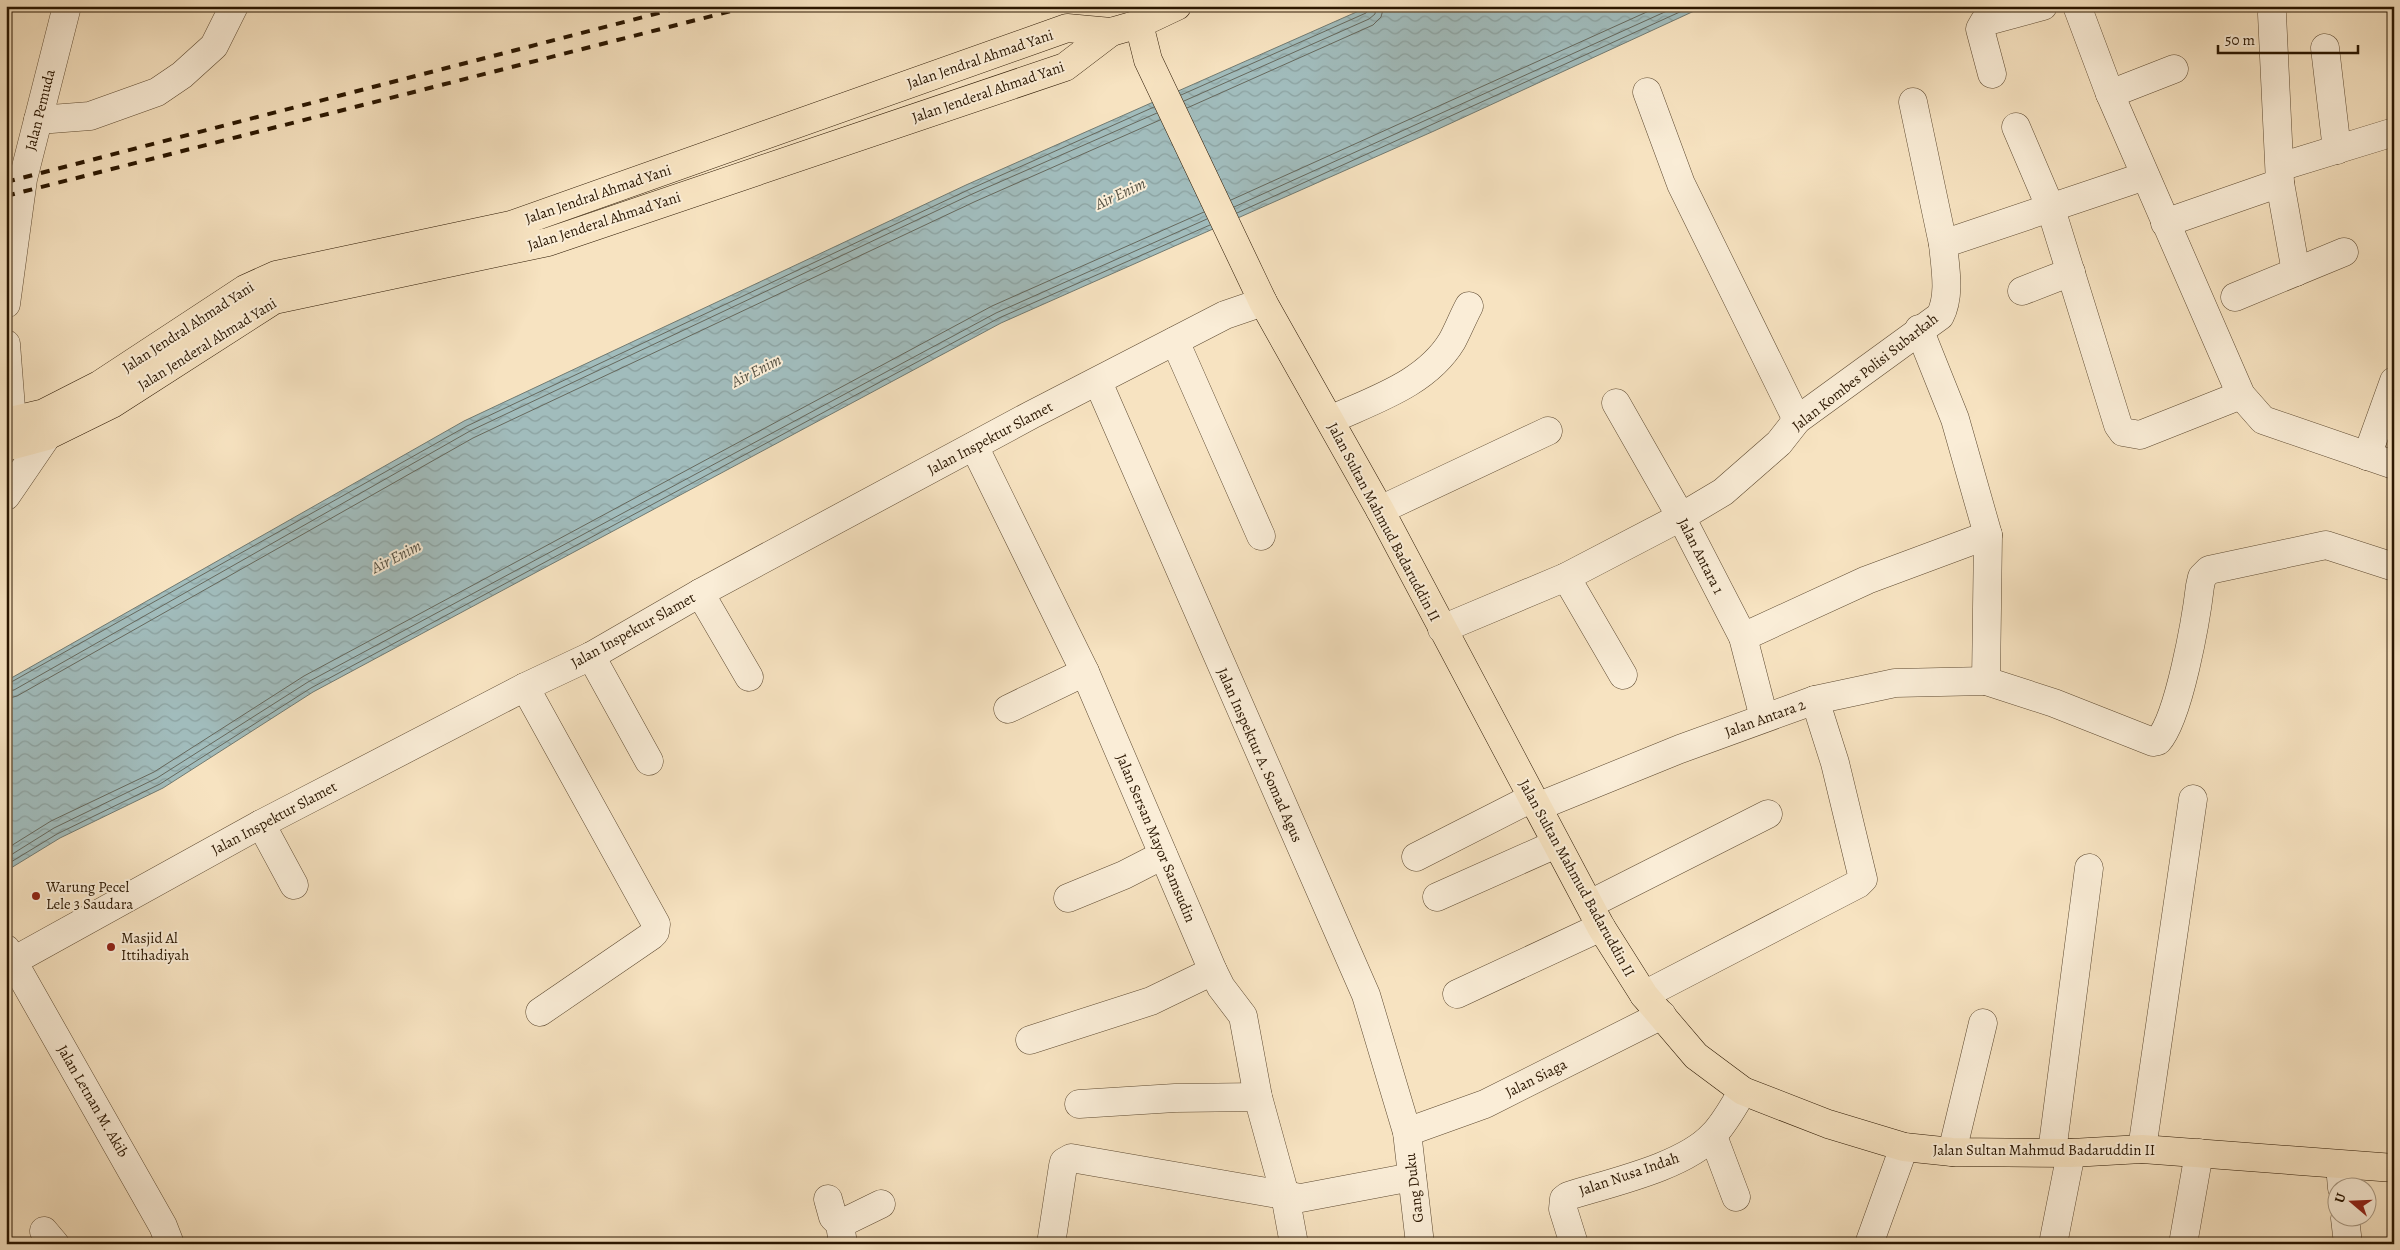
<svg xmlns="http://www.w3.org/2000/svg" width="2400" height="1250" font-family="Alegreya,serif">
<defs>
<pattern id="water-waves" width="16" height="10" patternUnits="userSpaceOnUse" patternTransform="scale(1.25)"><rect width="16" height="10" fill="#a1bcbc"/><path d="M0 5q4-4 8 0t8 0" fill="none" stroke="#8ba1a0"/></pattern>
</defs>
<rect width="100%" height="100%" fill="#f7e3c1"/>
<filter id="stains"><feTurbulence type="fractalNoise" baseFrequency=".004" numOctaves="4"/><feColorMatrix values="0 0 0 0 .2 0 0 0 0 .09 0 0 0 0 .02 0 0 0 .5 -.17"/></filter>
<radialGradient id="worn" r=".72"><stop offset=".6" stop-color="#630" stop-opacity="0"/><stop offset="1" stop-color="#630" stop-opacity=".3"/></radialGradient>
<path fill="url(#water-waves)" stroke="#717a71" d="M 1370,6 L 1705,6 L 1434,131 L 1001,323 L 313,692 L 163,788 L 60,838 L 6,871 L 6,681 L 464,421 L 966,185 Z"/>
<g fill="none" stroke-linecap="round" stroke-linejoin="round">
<g stroke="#66695e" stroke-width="1">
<path d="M 1181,95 L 1366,13 L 1370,6"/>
<path d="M 1184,101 L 1369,19 L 1375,14 L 1376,6"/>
<path d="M 1187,108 L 1373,25 L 1381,17 L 1384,6"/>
<path d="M 1231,200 L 1660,6"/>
<path d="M 1234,207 L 1678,6"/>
<path d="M 1237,213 L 1693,6"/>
<path d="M 6,685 L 467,426 L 968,190 L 1154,107"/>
<path d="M 6,691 L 14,690 L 470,431 L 970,195 L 1157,113"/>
<path d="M 6,699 L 17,696 L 473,438 L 974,202 L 1160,120"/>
<path d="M 6,849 L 51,821 L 154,772 L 304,676 L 992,306 L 1204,212"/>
<path d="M 6,858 L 54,828 L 157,778 L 308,682 L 996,313 L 1207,219"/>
<path d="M 6,865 L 57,834 L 160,784 L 311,688 L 999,318 L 1210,225"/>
</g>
<defs>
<g id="minor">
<path d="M 2077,6 L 2110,94 L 2241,395 L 2263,420 L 2394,465"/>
<path d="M 2272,14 L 2280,183 L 2296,272"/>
<path d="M 2325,48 L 2337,150"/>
<path d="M 1992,74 L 1980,29 L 1984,22 L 2043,6"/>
<path d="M 1647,92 L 1681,184 L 1797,420"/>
<path d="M 2110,94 L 2174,69"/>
<path d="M 1913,102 L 1943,244"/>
<path d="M 38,120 L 90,116 L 157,92 L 182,75 L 214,46 L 234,6"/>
<path d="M 2016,127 L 2051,209 L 2118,425 L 2123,432 L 2140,435 L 2241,395"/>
<path d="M 2280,167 L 2394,132"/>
<path d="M 2165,223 L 2280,183"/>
<path d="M 2022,291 L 2071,272"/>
<path d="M 2235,297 L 2344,252"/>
<path d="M 6,304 L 23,179 L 67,6"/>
<path d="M 1919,329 L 1955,419 L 1988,535 L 1986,681 L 2054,703 L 2153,742 L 2158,741 C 2179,718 2196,620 2200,586 L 2202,577 L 2209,570 L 2326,545 L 2394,567"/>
<path d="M 1175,341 L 1261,536"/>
<path d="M 6,344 L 12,421"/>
<path d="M 1098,382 L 1366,995 L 1407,1132 L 1420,1244"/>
<path d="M 1616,403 L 1681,517 L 1743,637 L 1764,718"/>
<path d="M 1330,420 C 1373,400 1426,384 1452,341 C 1458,330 1463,317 1469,306"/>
<path d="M 974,446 L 1085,672 L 1213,971 L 1221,987 L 1243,1016 L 1258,1097 L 1285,1195 L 1294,1244"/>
<path d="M 2367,456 L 2394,381"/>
<path d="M 6,496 L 47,436 L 45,421"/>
<path d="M 1380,510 L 1548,431"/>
<path d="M 1566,577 L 1623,675"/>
<path d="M 700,593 L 749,677"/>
<path d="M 1442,629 L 1566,577 L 1681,517 L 1723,492 L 1779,443 L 1797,420 L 1940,316 C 1951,295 1945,267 1943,244 L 2145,176"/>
<path d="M 1743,637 L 1867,580 L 1988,535"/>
<path d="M 591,656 L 649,761"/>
<path d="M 525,687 L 656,924 L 655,932 L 651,936 L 540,1012"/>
<path d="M 1815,700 L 1895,683 L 1986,681"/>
<path d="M 1008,709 L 1085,672"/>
<path d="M 1537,807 L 1680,749 L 1815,700 L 1835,763 L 1863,879 L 1858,884 L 1644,995"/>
<path d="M 261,824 L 294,885"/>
<path d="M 1416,857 L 1532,798"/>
<path d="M 1437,897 L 1556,844"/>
<path d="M 1068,898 L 1124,875 L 1163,855"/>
<path d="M 1590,904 L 1768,814"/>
<path d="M 6,949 L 163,1226 L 170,1244"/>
<path d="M 6,965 L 261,824 L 525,687 L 591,656 L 700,593 L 1031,415 L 1225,315 L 1263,302"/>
<path d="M 1457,994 L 1601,927"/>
<path d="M 1030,1040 L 1151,1001 L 1213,971"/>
<path d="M 1079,1104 L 1175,1098 L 1258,1097"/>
<path d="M 1407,1132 L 1485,1104 L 1662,1015"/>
<path d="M 1713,1136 L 1736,1197"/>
<path d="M 2142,1149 L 2193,799"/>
<path d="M 1952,1152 L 1983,1023"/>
<path d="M 2052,1152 L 2089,868"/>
<path d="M 2340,1165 L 2342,1188"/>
<path d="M 828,1199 L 833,1217 L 840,1224 L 843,1244"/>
<path d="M 2345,1218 L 2348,1244"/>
<path d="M 840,1224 L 881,1204"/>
<path d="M 44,1231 L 55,1244"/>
<path d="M 1051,1244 L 1063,1166 L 1064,1162 L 1071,1158 L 1301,1198 L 1412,1177"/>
<path d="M 1574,1244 L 1563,1209 L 1564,1199 L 1568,1196 C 1609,1183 1684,1167 1713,1135 C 1725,1123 1734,1105 1743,1091"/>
<path d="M 1869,1244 L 1904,1147"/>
<path d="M 2053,1244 L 2071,1153"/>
<path d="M 2183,1244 L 2199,1153"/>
</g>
<g id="highway">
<path d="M 1177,6 L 1139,24 L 1148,60 L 1263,302 L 1380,510 L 1601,927 L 1644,995 L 1696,1056 L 1743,1091 L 1828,1124 L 1904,1147 L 1952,1152 L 2071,1153 L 2142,1149 L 2394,1168"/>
<path d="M 6,422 L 44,413 L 99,385 L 245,289 L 276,275 L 511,225 L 1067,28 L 1111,32 L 1139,24"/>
<path d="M 6,447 L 47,436 L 112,404 L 274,300 L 548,242 L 1065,67 L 1111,32"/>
</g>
</defs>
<use href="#minor" stroke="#5d4930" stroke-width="29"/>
<use href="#highway" stroke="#2a1600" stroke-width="29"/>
<use href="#minor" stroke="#faedd7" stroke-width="28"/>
<use href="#highway" stroke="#f7e3c1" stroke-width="28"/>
<g stroke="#2a1600" stroke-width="4" stroke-dasharray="9 9" stroke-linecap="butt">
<path d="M 6,182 L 686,6"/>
<path d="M 6,196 L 751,6"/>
</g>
</g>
<g fill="#8f2418" stroke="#faedd7" stroke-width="2">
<circle cx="36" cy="896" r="5"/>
<circle cx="111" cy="947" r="5"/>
</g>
<g text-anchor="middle" stroke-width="4" stroke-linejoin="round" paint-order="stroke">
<g font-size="15" fill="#2a1600" stroke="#faedd7">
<text transform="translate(980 59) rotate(-19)" y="5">Jalan Jendral Ahmad Yani</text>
<text transform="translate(988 92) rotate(-19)" y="5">Jalan Jenderal Ahmad Yani</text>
<text transform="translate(40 110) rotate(-76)" y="5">Jalan Pemuda</text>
<text transform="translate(598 194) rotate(-19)" y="5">Jalan Jendral Ahmad Yani</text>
<text transform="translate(604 221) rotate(-18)" y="5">Jalan Jenderal Ahmad Yani</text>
<text transform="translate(188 327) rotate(-33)" y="5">Jalan Jendral Ahmad Yani</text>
<text transform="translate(207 344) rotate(-32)" y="5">Jalan Jenderal Ahmad Yani</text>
<text transform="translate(1865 372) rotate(-38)" y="5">Jalan Kombes Polisi Subarkah</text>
<text transform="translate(990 438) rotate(-28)" y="5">Jalan Inspektur Slamet</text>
<text transform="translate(1384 522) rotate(62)" y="5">Jalan Sultan Mahmud Badaruddin II</text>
<text transform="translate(1701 556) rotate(63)" y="5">Jalan Antara 1</text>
<text transform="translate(633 630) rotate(-29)" y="5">Jalan Inspektur Slamet</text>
<text transform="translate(1765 718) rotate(-20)" y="5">Jalan Antara 2</text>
<text transform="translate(1260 755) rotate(66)" y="5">Jalan Inspektur A. Somad Agus</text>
<text transform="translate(274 818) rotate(-28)" y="5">Jalan Inspektur Slamet</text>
<text transform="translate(1156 838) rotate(67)" y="5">Jalan Sersan Mayor Samsudin</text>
<text transform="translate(1577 878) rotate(61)" y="5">Jalan Sultan Mahmud Badaruddin II</text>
<text transform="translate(1536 1078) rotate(-27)" y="5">Jalan Siaga</text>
<text transform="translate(93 1101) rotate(60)" y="5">Jalan Letnan M. Akib</text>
<text x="2044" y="1155">Jalan Sultan Mahmud Badaruddin II</text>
<text transform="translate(1629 1174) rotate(-19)" y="5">Jalan Nusa Indah</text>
<text transform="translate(1414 1188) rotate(-97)" y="5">Gang Duku</text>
</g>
<g font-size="15" fill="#2a1600" stroke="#faedd7" text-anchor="start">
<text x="46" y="892">Warung Pecel<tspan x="46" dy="17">Lele 3 Saudara</tspan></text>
<text x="121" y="943">Masjid Al<tspan x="121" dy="17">Ittihadiyah</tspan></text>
</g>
<g font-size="16" font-style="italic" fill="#545042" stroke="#faedd7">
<text transform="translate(1120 193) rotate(-25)" y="6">Air Enim</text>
<text transform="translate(756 370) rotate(-27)" y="6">Air Enim</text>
<text transform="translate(396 556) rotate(-27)" y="6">Air Enim</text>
</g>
</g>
<rect width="2400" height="1250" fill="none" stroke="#f7e3c1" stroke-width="25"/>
<rect x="8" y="8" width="2385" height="1235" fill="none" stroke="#2a1600" stroke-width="2.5"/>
<rect x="12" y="12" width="2375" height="1225" fill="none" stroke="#2a1600"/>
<g transform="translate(2352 1202) rotate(289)"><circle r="24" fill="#faedd7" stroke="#a79781"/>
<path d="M0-4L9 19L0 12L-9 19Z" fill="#8f2418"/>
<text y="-8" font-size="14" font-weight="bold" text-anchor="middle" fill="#2a1600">U</text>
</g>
<path d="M2218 45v8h140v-8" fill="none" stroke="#2a1600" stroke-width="2.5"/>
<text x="2225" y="45" font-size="15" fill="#2a1600" stroke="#faedd7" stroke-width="4" paint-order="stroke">50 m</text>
<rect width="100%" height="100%" filter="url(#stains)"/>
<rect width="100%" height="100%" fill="url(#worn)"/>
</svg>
